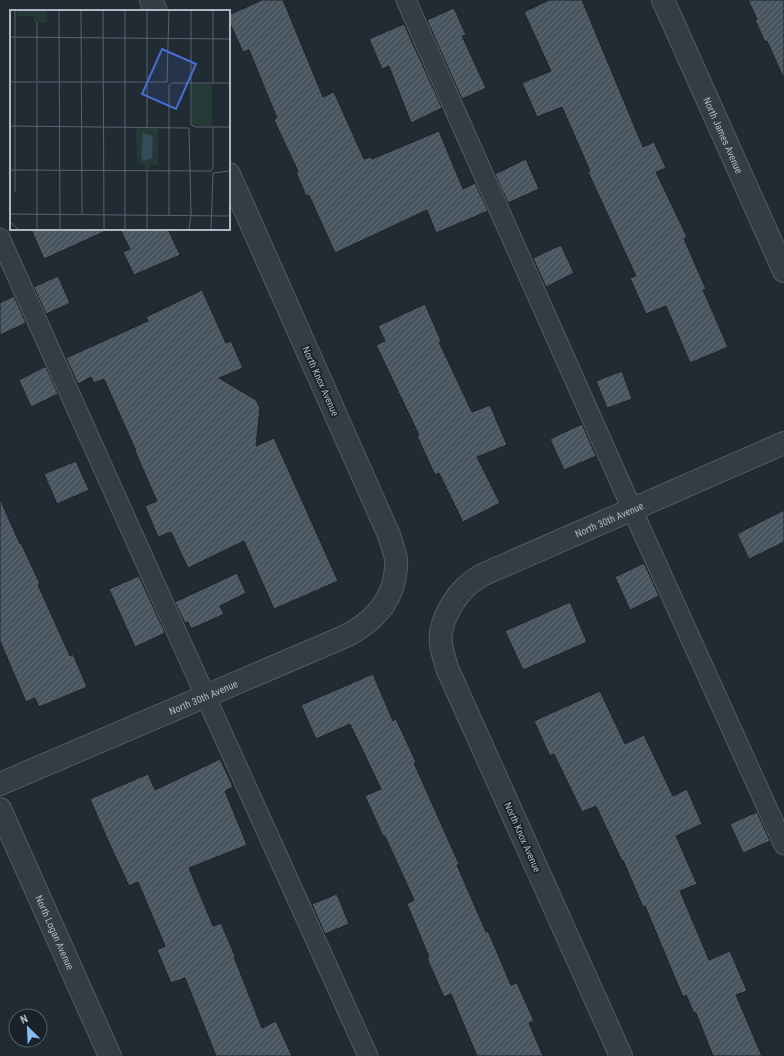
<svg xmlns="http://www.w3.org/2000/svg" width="784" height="1056" font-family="'Roboto Condensed',sans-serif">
<defs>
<pattern id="building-hatch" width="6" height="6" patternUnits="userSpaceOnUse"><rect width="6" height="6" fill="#495660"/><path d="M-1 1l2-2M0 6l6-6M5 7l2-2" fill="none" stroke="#616c75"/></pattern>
</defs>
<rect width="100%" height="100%" fill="#202b34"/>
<g fill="url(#building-hatch)" stroke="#1b242b">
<path d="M 262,0 L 283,0 L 323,97 L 334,92 L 364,159 L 371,157 L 372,159 L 439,131 L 463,189 L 475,183 L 488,211 L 436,233 L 427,210 L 335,253 L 309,195 L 306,196 L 296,172 L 298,171 L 274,120 L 277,118 L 249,50 L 243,52 L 229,21 L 229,15 Z"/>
<path d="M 549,0 L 582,0 L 643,147 L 654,142 L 666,168 L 656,172 L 687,237 L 684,239 L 706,289 L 703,290 L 728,347 L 690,363 L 666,306 L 646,314 L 630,278 L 636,276 L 588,172 L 590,171 L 562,107 L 537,117 L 522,83 L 551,71 L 524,12 Z"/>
<path d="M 748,0 L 784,0 L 784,79 L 767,41 L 765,42 L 755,20 L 757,19 Z"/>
<path d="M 454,8 L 466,35 L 462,36 L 486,88 L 462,99 L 427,20 Z"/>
<path d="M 404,24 L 442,108 L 411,123 L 389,66 L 382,69 L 369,39 Z"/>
<path d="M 526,159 L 539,189 L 508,203 L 495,174 Z"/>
<path d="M 31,229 L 110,229 L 44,259 Z"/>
<path d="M 120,229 L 168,229 L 180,255 L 134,275 L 123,252 L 130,249 Z"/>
<path d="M 561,245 L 574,273 L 546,287 L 533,258 Z"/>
<path d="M 58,276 L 70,303 L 46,314 L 34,287 Z"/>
<path d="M 202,290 L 226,343 L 231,341 L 243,368 L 219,378 L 256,400 L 260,408 L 256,446 L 274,438 L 338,581 L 274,609 L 244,541 L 188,568 L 171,532 L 158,537 L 145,506 L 157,501 L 135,451 L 136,451 L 104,379 L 94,383 L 91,377 L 78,384 L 66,358 L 148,321 L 146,317 Z"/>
<path d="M 14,296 L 26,323 L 0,335 L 0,303 Z"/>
<path d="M 425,304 L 441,341 L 439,342 L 472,412 L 490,405 L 507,445 L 477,457 L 500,503 L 463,522 L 439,473 L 435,475 L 417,436 L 419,435 L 376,345 L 385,341 L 378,326 Z"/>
<path d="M 44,367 L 46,367 L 58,394 L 31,407 L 19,380 Z"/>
<path d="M 622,371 L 632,399 L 607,408 L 596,381 Z"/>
<path d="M 582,424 L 596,456 L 564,470 L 550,439 Z"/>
<path d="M 76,461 L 89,490 L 57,504 L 44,474 Z"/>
<path d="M 0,499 L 20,544 L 21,543 L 40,584 L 38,585 L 70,656 L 73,654 L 87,687 L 39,707 L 35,698 L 26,702 L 0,641 Z"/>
<path d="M 784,510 L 784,542 L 749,559 L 737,534 Z"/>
<path d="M 644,563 L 659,596 L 630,610 L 615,577 Z"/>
<path d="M 237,573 L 246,593 L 220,606 L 224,614 L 191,629 L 188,622 L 185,623 L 175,602 Z"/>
<path d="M 139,576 L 165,633 L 135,647 L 109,589 Z"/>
<path d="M 570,602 L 587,642 L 523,670 L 505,631 Z"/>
<path d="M 373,674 L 393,721 L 396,719 L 416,762 L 414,763 L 459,864 L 457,865 L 486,932 L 488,931 L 511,985 L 517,983 L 534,1021 L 529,1023 L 543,1056 L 477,1056 L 451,994 L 444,997 L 427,958 L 429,957 L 407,904 L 414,900 L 385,836 L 383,836 L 365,796 L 381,789 L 350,724 L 316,739 L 301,705 Z"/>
<path d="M 600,691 L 625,744 L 644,735 L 673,796 L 687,789 L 702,824 L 676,836 L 697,884 L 680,891 L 709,960 L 730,951 L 747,991 L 736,995 L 762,1056 L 713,1056 L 696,1013 L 694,1013 L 686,995 L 683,997 L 645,906 L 643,907 L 623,860 L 622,861 L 596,806 L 582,812 L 554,754 L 550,756 L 534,721 Z"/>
<path d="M 220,759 L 233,787 L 225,791 L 247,845 L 189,868 L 213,926 L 221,923 L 235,956 L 234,957 L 262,1028 L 276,1021 L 292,1056 L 216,1056 L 185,978 L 171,983 L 157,950 L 165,946 L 138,882 L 129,886 L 106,836 L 90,799 L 148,774 L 155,790 Z"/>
<path d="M 757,812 L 770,841 L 743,853 L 730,824 Z"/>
<path d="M 337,894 L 349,924 L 325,934 L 312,904 Z"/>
</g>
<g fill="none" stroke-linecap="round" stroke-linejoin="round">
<defs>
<g id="service">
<path d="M 406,0 L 632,509 L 784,845"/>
<path d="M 0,238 L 191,664 L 368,1056"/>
</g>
<g id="minor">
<path d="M 151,0 L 156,11"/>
<path id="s1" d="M 663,0 L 784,271"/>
<path id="s2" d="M 0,784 L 346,636 C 369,624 388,607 394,581 C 395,575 397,566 396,560 C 395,551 391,543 389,535 L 229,174"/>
<path id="s3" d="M 0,809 L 110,1056"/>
<path id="s4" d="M 621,1056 L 447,668 C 445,660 442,652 441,644 C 438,623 454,597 469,584 C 473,581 477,578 482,575 L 784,443"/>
</g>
</defs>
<use href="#service" stroke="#515b63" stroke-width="21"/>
<use href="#minor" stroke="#515b63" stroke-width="24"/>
<use href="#service" stroke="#333d45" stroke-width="19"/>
<use href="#minor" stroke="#333d45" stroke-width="22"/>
</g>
<g text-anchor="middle" stroke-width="3.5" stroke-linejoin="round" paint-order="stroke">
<g font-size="10" fill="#adb8c2" stroke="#192229">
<text dy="4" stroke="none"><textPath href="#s1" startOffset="148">North James Avenue</textPath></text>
<text transform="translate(321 381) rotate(66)" y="4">North Knox Avenue</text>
<text dy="4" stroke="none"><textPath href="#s4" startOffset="673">North 30th Avenue</textPath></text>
<text dy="4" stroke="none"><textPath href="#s2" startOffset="221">North 30th Avenue</textPath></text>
<text transform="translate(523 837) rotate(66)" y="4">North Knox Avenue</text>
<text dy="4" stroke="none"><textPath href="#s3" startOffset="135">North Logan Avenue</textPath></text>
</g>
</g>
<g transform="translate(10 10)">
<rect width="220" height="220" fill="#202b34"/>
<path d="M 7,0 L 37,0 L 37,12 L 24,12 L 24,6 L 7,6 ZM 182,74 L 202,74 L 202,116 L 182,115 ZM 126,117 L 148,118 L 148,155 L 139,155 L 139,160 L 135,160 L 135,155 L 127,154 Z" fill="#253936"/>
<path d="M 133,123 L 143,126 L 142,148 L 133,151 L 131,146 Z" fill="#354a5a"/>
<path fill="none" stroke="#58636d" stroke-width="1" d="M 5,0 L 5,182M 49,0 L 50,220M 71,0 L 72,205M 93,0 L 94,220M 115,0 L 115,220M 137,0 L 137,117M 181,0 L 181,115 L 186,117 L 220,117M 27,12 L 27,220M 0,27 L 220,29M 0,72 L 26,72M 28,72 L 157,72 L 159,0M 203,73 L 203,0M 0,116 L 179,118 L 181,204 L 179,220M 0,160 L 201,161 L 203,157 L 203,117M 137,161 L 137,220M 0,204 L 220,206M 159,205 L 159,75 L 162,73 L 220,73M 0,212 L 9,220M 201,220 L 203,163 L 220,161"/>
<path fill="#486ed1" fill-opacity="0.15" stroke="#486ed1" stroke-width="2" d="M 152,39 L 186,54 L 166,99 L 132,84 Z"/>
<rect width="220" height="220" fill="none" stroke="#adb8c2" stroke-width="2"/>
</g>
<g transform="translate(28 1028) rotate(336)"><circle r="19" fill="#192229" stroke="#545e66"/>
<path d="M0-3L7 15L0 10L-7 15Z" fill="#85bdef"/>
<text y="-6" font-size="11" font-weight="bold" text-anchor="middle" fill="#adb8c2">N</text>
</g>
</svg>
